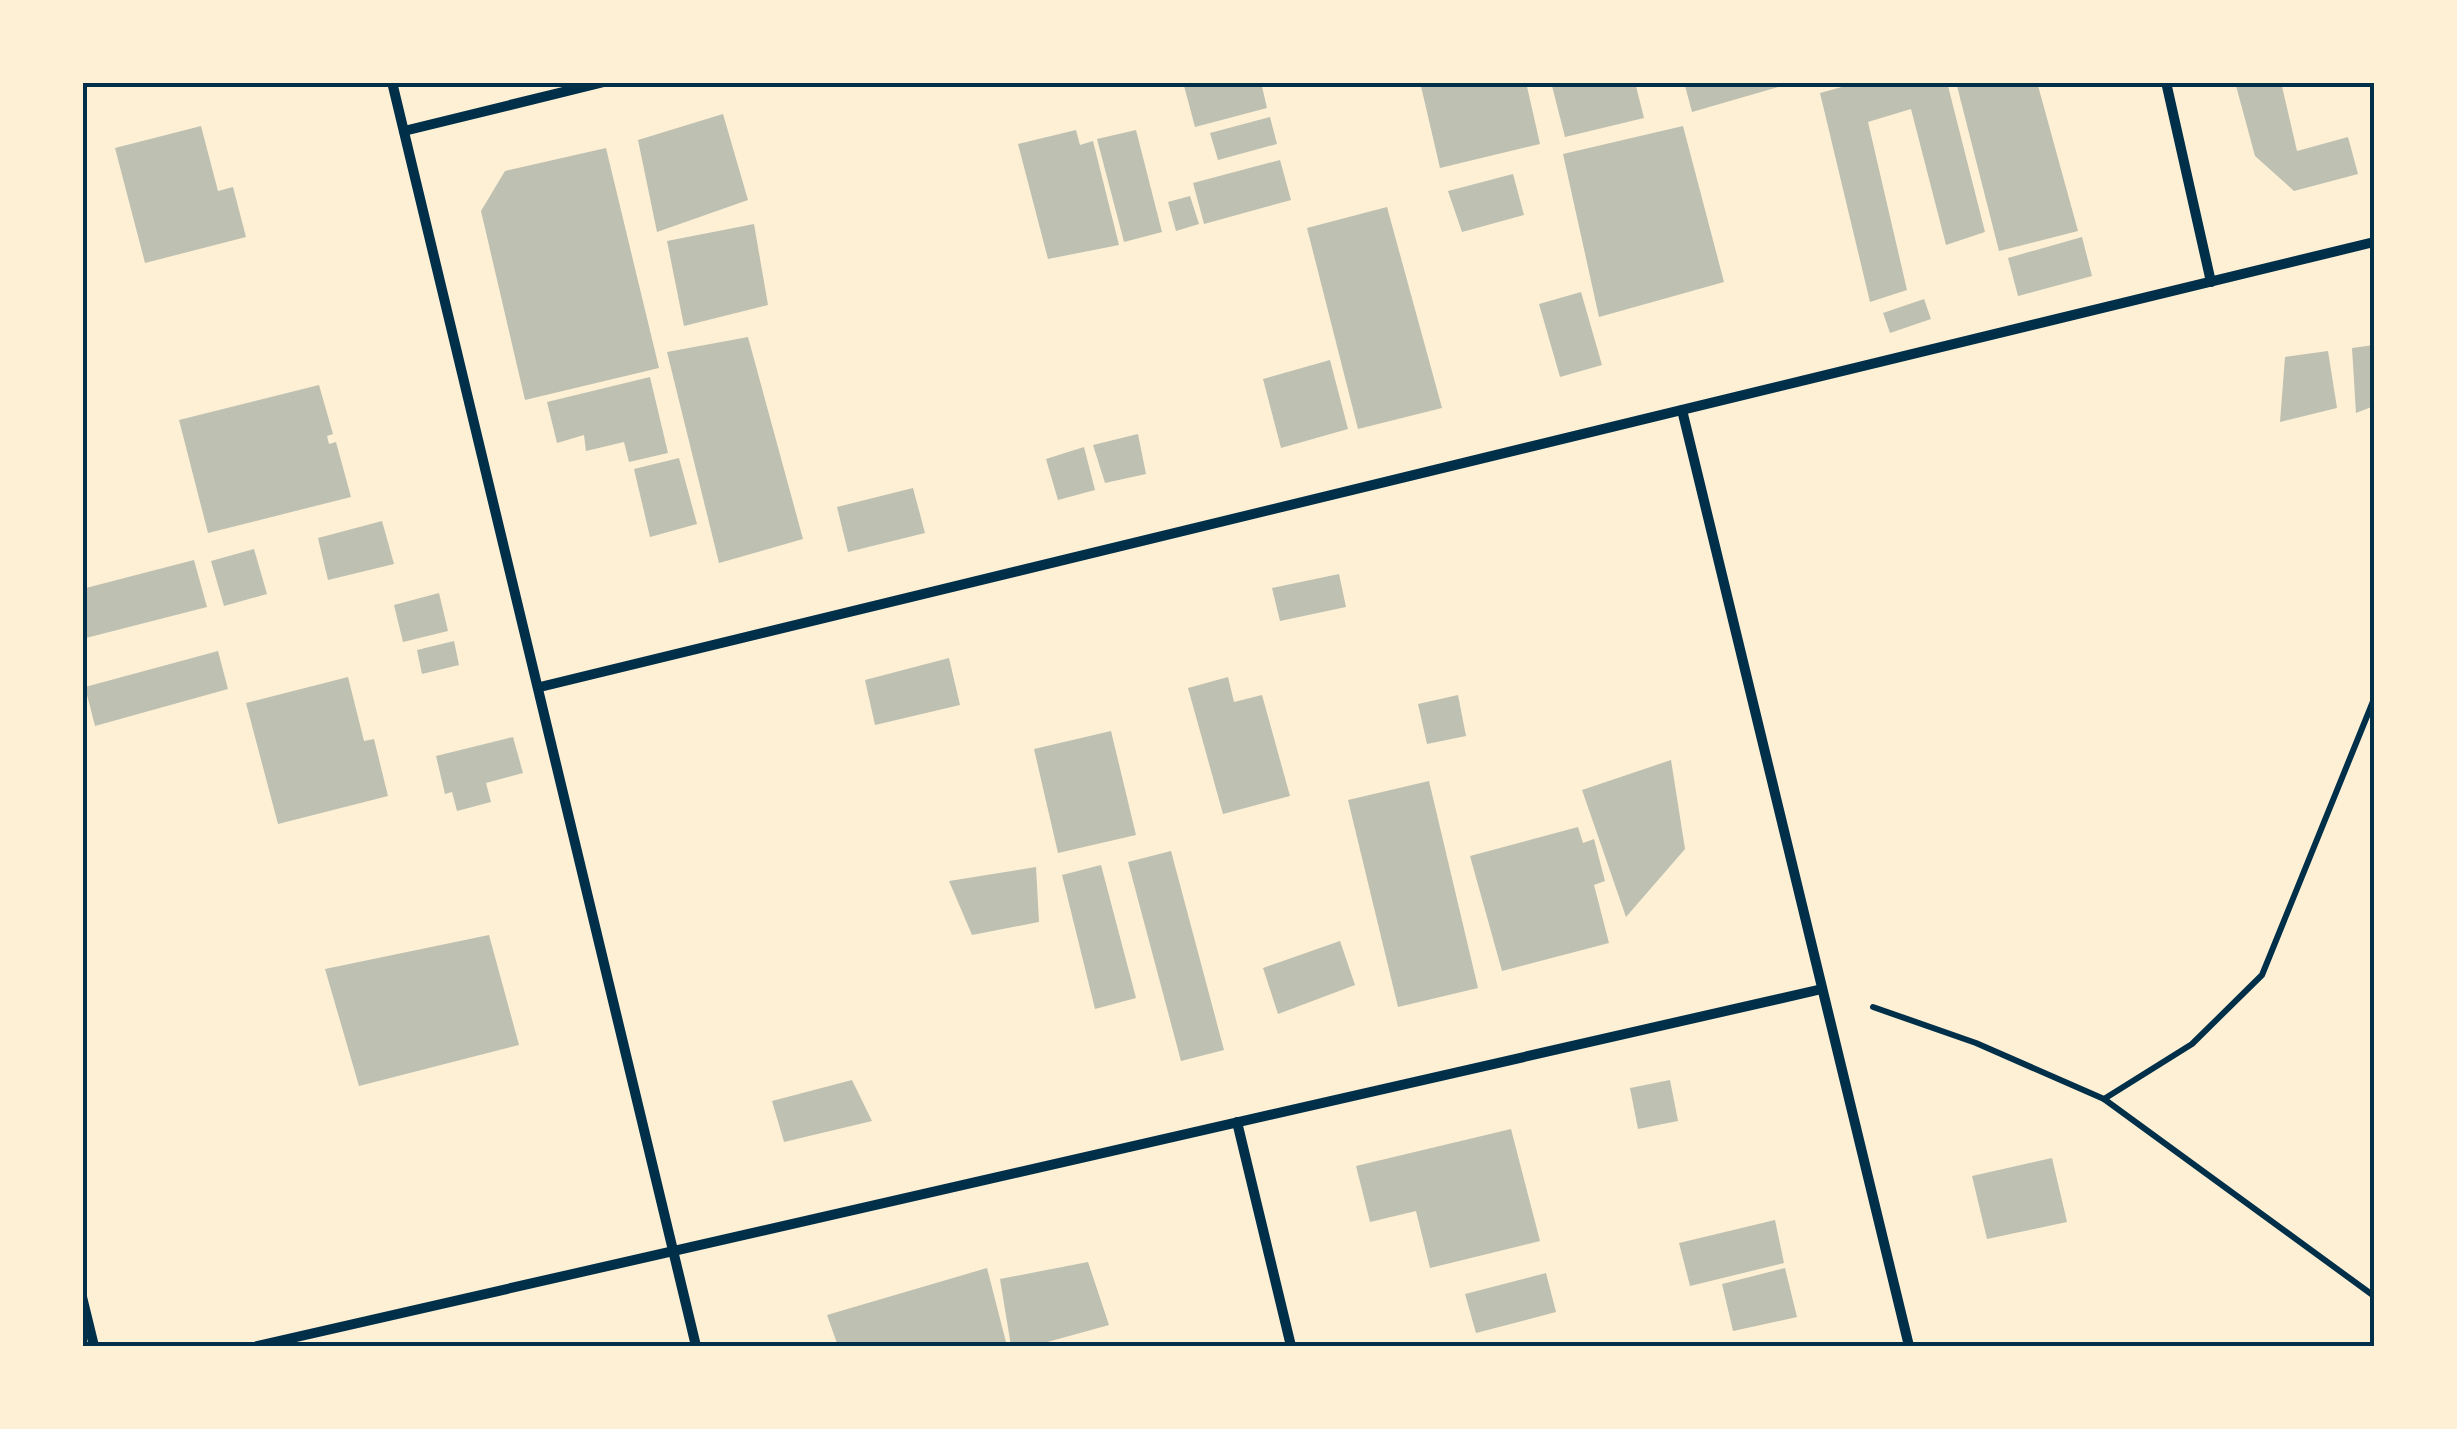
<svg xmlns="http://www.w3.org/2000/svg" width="2457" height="1429" font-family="'Alegreya Sans',sans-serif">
<rect width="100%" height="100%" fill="#fdf0d5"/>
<g fill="#bec0b2">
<path d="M 1183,82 L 1261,82 L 1267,108 L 1195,127 Z"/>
<path d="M 1420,82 L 1526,82 L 1540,144 L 1440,168 Z"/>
<path d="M 1551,82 L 1635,82 L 1644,118 L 1565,137 Z"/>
<path d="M 1684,82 L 1789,82 L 1789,84 L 1692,112 Z"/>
<path d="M 1860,82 L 1947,82 L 1985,232 L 1946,245 L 1911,109 L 1868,122 L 1907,290 L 1870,302 L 1820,93 Z"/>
<path d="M 1956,82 L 2037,82 L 2078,231 L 1999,251 Z"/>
<path d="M 2235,82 L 2281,82 L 2297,151 L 2348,137 L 2358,174 L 2294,191 L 2255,156 Z"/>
<path d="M 723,114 L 748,200 L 657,232 L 638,140 Z"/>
<path d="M 1270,117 L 1277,144 L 1218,160 L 1210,133 Z"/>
<path d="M 201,126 L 218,191 L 233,187 L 246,237 L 145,263 L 115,148 Z"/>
<path d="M 1683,126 L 1724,282 L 1599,317 L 1563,154 Z"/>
<path d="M 1076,130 L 1080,145 L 1093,141 L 1119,245 L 1048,259 L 1018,144 Z"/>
<path d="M 1136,130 L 1162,232 L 1124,242 L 1097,139 Z"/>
<path d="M 606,148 L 659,368 L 525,400 L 481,211 L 505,171 Z"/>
<path d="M 1280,160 L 1291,200 L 1204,224 L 1193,183 Z"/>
<path d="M 1513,174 L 1524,215 L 1462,232 L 1448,191 Z"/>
<path d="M 1190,196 L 1199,224 L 1176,231 L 1168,202 Z"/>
<path d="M 1387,207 L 1442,408 L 1358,429 L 1307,228 Z"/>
<path d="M 754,224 L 768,305 L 684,326 L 667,241 Z"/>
<path d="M 2082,237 L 2092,276 L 2018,296 L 2008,258 Z"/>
<path d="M 1581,292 L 1602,365 L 1560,377 L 1539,304 Z"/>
<path d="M 1924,299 L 1931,319 L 1890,333 L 1883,313 Z"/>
<path d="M 748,337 L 803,539 L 719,563 L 667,352 Z"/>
<path d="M 2374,345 L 2374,406 L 2356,413 L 2352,348 Z"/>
<path d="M 2328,351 L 2337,408 L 2280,422 L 2285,357 Z"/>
<path d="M 1330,360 L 1348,429 L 1281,448 L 1263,379 Z"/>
<path d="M 650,377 L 668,453 L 629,462 L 624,442 L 586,451 L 584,435 L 557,443 L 547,402 Z"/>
<path d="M 319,385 L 333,434 L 327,436 L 329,444 L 336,442 L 351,497 L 208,533 L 179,420 Z"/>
<path d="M 1138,434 L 1146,474 L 1105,483 L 1093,445 Z"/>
<path d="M 1084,447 L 1095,490 L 1058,500 L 1046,459 Z"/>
<path d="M 679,458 L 697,524 L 650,537 L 634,469 Z"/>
<path d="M 913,488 L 925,533 L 848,552 L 837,507 Z"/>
<path d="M 382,521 L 394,564 L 328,580 L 318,538 Z"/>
<path d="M 254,549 L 267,594 L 224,606 L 211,561 Z"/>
<path d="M 194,560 L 207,607 L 82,639 L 82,589 Z"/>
<path d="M 1339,574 L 1346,607 L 1280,621 L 1272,588 Z"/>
<path d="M 439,593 L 448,631 L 403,642 L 394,605 Z"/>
<path d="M 454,641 L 459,665 L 422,674 L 417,650 Z"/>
<path d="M 218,651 L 228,689 L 95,726 L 85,687 Z"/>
<path d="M 949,658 L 960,705 L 875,725 L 865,680 Z"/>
<path d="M 348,677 L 364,741 L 374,739 L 388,796 L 278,824 L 246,703 Z"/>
<path d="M 1228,677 L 1234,702 L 1262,695 L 1290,796 L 1223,814 L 1188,688 Z"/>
<path d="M 1458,695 L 1466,736 L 1427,744 L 1418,704 Z"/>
<path d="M 1111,731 L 1136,835 L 1058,853 L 1034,749 Z"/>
<path d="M 513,737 L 523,773 L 486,783 L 491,802 L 457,811 L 452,792 L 445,794 L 436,756 Z"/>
<path d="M 1671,760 L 1685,849 L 1626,917 L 1582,790 Z"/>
<path d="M 1429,781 L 1478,988 L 1398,1007 L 1348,800 Z"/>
<path d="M 1578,827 L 1583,843 L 1594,839 L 1605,881 L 1594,885 L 1609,943 L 1502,971 L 1470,856 Z"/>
<path d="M 1171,851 L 1224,1050 L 1181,1061 L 1128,862 Z"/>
<path d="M 1101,865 L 1136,998 L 1095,1009 L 1062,875 Z"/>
<path d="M 1036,867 L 1039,922 L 972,935 L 949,881 Z"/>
<path d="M 489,935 L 519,1045 L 359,1086 L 325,969 Z"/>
<path d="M 1340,941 L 1355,985 L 1278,1014 L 1263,968 Z"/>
<path d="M 852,1080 L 872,1121 L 784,1142 L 772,1101 Z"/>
<path d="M 1670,1080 L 1678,1121 L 1638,1129 L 1630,1088 Z"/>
<path d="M 1511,1129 L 1540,1241 L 1430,1268 L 1416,1211 L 1370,1222 L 1356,1166 Z"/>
<path d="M 2052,1158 L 2067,1222 L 1987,1239 L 1972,1176 Z"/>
<path d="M 1775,1220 L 1784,1263 L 1690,1286 L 1679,1243 Z"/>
<path d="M 1088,1262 L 1109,1325 L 1033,1346 L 1011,1346 L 1000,1279 Z"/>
<path d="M 987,1268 L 1007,1346 L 838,1346 L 827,1315 Z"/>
<path d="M 1785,1268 L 1797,1317 L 1733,1331 L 1722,1284 Z"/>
<path d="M 1546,1273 L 1556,1312 L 1476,1333 L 1465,1294 Z"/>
</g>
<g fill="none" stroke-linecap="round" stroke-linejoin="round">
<g stroke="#003049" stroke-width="6">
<path d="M 1873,1007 L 1976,1043 L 2104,1099 L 2374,1296"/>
<path d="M 2104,1099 L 2192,1044 L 2262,975 L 2374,699"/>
</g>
<g stroke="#003049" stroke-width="10">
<path d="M 392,82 L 696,1346"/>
<path d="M 2166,82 L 2211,282"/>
<path d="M 404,131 L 604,82"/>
<path d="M 1682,410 L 1909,1346"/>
<path d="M 540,687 L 2374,242"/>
<path d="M 1237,1122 L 1291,1346"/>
<path d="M 82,1297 L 94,1346"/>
<path d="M 257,1346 L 1822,989"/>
</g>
</g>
<rect width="2457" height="1429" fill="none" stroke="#fdf0d5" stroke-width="170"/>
<rect x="85" y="85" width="2287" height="1259" fill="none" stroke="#003049" stroke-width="4"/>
</svg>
